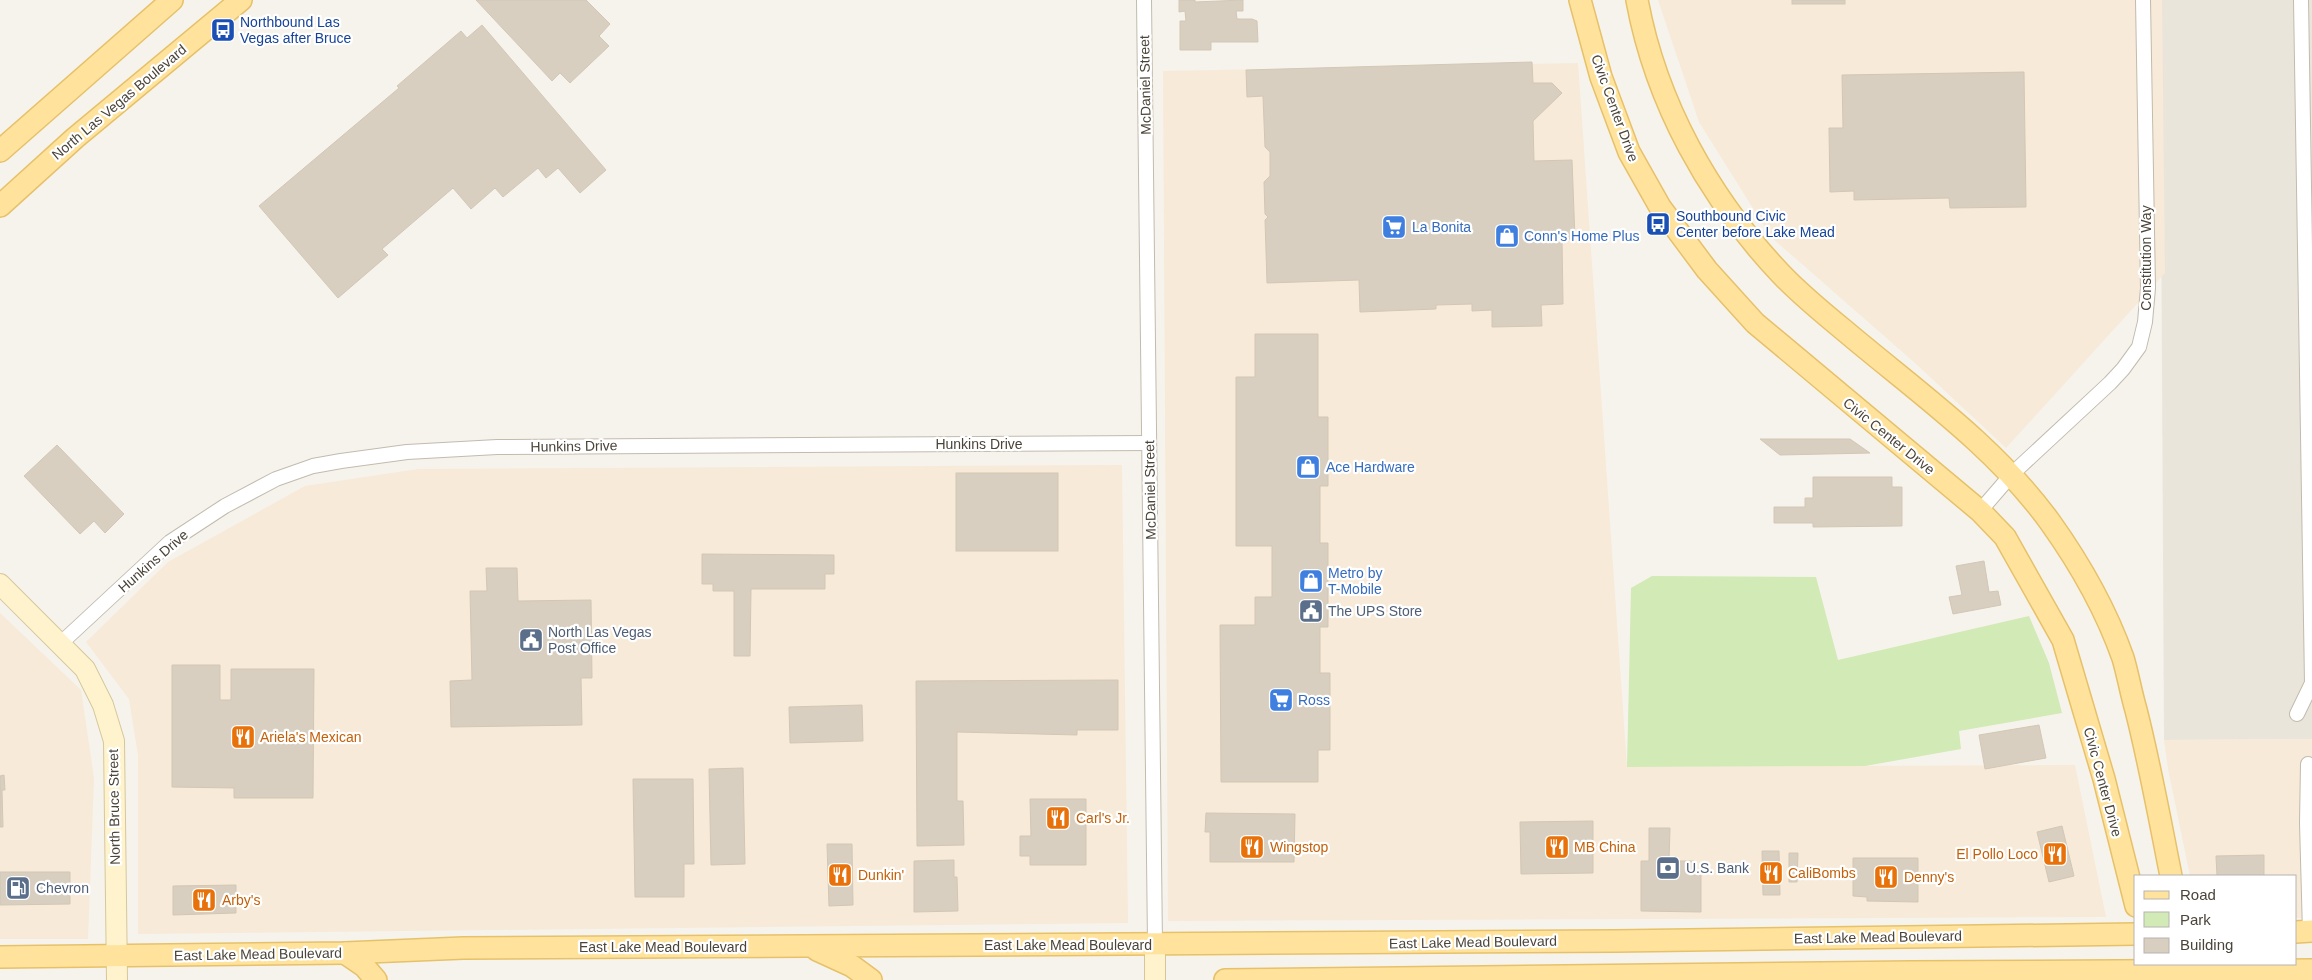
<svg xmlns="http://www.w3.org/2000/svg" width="2312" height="980" font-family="Helvetica,sans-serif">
<rect width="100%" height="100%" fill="#f6f3ec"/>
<path fill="#eae5da" d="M 2160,0 L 2312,0 L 2312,739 L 2164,740 Z"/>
<g fill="#f7ead8">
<path d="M 1658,0 L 2162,0 L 2165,273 L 2006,448 L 1915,363 L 1771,237 L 1699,122 Z"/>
<path d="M 1578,63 L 1627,767 L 2075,765 L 2106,917 L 1168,921 L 1163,71 Z"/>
<path d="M 1122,465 L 1128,923 L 138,934 L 138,755 L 129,699 L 86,642 L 168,562 L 305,486 L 418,469 Z"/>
<path d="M 0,613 L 81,690 L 94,778 L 88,939 L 0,939 Z"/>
<path d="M 2312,739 L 2312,918 L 2296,918 L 2296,876 L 2190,876 L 2168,769 L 2164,740 Z"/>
</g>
<path fill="#d2eab5" d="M 1652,576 L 1816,577 L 1838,660 L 2029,616 L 2049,663 L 2062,713 L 1959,731 L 1961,749 L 1865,766 L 1627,767 L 1631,588 Z"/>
<g fill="#d8cfc1" stroke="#d3c7b4">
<path d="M 476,0 L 586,0 L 610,24 L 599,36 L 609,46 L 570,83 L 560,73 L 552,81 Z"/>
<path d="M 1179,0 L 1195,0 L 1195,2 L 1243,0 L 1243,11 L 1236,11 L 1237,19 L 1252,19 L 1257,21 L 1258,42 L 1211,42 L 1211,50 L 1180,50 L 1180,21 L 1186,21 L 1185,11 L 1179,12 Z"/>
<rect x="1792" y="0" width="53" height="4"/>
<path d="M 482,25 L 606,170 L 580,193 L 558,168 L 546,178 L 538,168 L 503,197 L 495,188 L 471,209 L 453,188 L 382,249 L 388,255 L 338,298 L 259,206 L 399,88 L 397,86 L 461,31 L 467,38 Z"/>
<path d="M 1532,62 L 1533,83 L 1552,83 L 1562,93 L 1533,121 L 1534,161 L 1572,160 L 1575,239 L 1562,239 L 1563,304 L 1541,305 L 1542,326 L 1492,327 L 1492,310 L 1472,311 L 1472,304 L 1436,305 L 1436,309 L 1360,312 L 1359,280 L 1267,283 L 1265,220 L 1268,217 L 1265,214 L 1264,182 L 1270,176 L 1270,152 L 1265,147 L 1263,96 L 1247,97 L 1246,70 Z"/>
<path d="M 2024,72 L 2026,207 L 1950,208 L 1949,198 L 1854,200 L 1854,191 L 1830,192 L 1829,128 L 1843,128 L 1842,75 Z"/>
<path d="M 1255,334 L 1318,334 L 1318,417 L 1328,417 L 1328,486 L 1320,486 L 1320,543 L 1328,543 L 1328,627 L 1320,627 L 1320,673 L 1330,673 L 1330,750 L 1318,750 L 1318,782 L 1221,782 L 1220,625 L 1255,625 L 1255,597 L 1272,597 L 1272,546 L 1236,546 L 1236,377 L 1255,377 Z"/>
<path d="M 1760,439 L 1850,439 L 1870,453 L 1780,455 Z"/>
<path d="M 57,445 L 124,514 L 105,533 L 94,521 L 80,534 L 24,476 Z"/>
<rect x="956" y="473" width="102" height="78"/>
<path d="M 1813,477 L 1892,477 L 1892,487 L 1902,487 L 1902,526 L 1813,527 L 1813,523 L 1774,523 L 1774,507 L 1805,507 L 1805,498 L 1813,498 Z"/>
<path d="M 702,554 L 834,555 L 834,574 L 825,574 L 825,589 L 751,589 L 750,656 L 734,656 L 734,591 L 713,591 L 713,584 L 702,584 Z"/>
<path d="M 1984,561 L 1989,592 L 1998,591 L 2001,605 L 1953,614 L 1949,597 L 1962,595 L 1956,566 Z"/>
<path d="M 486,568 L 517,568 L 518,601 L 591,600 L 592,678 L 581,678 L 582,725 L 451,727 L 450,681 L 472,680 L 470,591 L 487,591 Z"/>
<path d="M 172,665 L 220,665 L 220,700 L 231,700 L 231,669 L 314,669 L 313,798 L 234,798 L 234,788 L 172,787 Z"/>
<path d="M 1118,680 L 1118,730 L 1077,730 L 1077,735 L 957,732 L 957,801 L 963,801 L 964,845 L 917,846 L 916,681 Z"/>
<path d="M 862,705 L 863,741 L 790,743 L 789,707 Z"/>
<path d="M 2039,725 L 2046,758 L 1985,769 L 1979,735 Z"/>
<path d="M 743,768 L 745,864 L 711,865 L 709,769 Z"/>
<path d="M 4,775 L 5,790 L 2,790 L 3,827 L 0,827 L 0,776 Z"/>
<path d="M 633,779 L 693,779 L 694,864 L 684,864 L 684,897 L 635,897 Z"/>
<path d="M 1030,799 L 1086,799 L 1086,865 L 1030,865 L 1030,856 L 1020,856 L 1020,836 L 1031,836 Z"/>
<path d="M 1206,813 L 1295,814 L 1294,862 L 1210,862 L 1210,832 L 1205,832 Z"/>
<path d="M 1593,821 L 1593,873 L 1521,874 L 1520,822 Z"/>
<path d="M 2062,826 L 2074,876 L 2049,882 L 2037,832 Z"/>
<path d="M 1649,828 L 1670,828 L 1669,861 L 1694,861 L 1694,875 L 1701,875 L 1701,912 L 1641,911 L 1641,861 L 1649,861 Z"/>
<path d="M 827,844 L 852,844 L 853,905 L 829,906 Z"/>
<path d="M 1762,851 L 1779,851 L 1780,895 L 1763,895 Z"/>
<path d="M 1789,853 L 1798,853 L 1797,882 L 1789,882 Z"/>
<path d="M 2264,855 L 2264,876 L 2217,876 L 2216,856 Z"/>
<path d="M 1853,858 L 1918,858 L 1918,902 L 1867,901 L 1867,897 L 1853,896 Z"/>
<path d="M 954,860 L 954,877 L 957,877 L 958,911 L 914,912 L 914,861 Z"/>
<path d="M 0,872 L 70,872 L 70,904 L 0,905 Z"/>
<path d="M 236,885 L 236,913 L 173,915 L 173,886 Z"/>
</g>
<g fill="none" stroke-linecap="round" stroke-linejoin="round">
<defs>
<g id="street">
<path d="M 1144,0 L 1155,944"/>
<path d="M 1980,511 L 2012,474 L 2110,383 L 2123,369 L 2139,347 L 2145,322 L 2148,288 L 2143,0"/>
<path d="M 60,644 L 170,542 L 225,506 L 276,479 L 313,466 L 341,461 L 407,452 L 497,447 L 1149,443"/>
<path d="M 2297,714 L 2312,683 L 2301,0"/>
<path d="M 2308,764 L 2307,823 L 2310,932"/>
</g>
<g id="secondary">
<path d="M 0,584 L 85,669 L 103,705 L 114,741 L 117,980"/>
<path d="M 1155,944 L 1155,980"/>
</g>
<g id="primary">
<path d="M 1580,0 L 1601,77 L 1629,152 L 1660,207 L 1707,270 L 1755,323 L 1980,511 L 2005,537 L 2063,640 L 2104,779 L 2136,906"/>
<path d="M 1637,0 C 1656,103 1709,198 1781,274 C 1800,294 1823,313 1845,331 C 1916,391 1995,446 2050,522 C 2080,564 2106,610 2123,658 C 2128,675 2131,693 2136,710 C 2150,765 2160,821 2171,876"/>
<path d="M 0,151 L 172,0"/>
<path d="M 0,206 L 75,138 L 241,0"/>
<path d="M 2296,932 L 2312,931"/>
<path d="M 817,950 L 852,966 L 871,980"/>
<path d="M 345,953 L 364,966 L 376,980"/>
<path d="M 0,957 L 345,953 L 463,948 L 1616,941 L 2136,934"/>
<path d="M 1225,980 L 1911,972 L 2312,970"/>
</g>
</defs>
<use href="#street" stroke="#c2bbae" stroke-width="16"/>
<use href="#secondary" stroke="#d6c79b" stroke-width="22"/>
<use href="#primary" stroke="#e6c16a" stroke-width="24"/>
<use href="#street" stroke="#fff" stroke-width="14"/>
<use href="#secondary" stroke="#fff3cd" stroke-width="20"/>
<use href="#primary" stroke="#ffe39c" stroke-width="21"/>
</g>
<defs>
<symbol id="bus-square" viewBox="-11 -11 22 22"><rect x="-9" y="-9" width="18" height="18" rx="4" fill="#1a4fb4" stroke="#fff"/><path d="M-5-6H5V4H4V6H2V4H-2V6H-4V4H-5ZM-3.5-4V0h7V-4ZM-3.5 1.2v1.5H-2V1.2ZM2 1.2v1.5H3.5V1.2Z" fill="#fff"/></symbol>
<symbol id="supermarket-square" viewBox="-11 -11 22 22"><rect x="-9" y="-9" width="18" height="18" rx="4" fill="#3f7fe0" stroke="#fff"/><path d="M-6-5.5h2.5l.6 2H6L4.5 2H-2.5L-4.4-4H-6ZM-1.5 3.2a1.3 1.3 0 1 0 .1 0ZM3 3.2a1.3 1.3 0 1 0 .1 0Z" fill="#fff"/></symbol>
<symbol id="shop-square" viewBox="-11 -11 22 22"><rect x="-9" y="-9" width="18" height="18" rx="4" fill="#3f7fe0" stroke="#fff"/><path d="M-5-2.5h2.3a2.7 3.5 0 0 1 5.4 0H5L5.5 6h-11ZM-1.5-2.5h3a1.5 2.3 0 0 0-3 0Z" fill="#fff"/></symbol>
<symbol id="civic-square" viewBox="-11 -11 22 22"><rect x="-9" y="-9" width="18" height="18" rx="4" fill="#5c6f8a" stroke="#fff"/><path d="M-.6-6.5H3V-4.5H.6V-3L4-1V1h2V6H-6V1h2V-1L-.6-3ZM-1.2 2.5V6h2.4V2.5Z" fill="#fff"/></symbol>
<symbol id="restaurant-square" viewBox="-11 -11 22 22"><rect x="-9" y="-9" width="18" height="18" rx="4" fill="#e8710a" stroke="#fff"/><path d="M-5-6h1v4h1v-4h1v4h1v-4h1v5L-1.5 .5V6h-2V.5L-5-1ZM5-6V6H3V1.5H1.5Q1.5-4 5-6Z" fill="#fff"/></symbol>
<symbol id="bank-square" viewBox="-11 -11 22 22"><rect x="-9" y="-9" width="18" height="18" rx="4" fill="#5c6f8a" stroke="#fff"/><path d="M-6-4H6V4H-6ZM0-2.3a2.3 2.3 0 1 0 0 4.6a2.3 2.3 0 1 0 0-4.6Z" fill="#fff"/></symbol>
<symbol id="fuel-square" viewBox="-11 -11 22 22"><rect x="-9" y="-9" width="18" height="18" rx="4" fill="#5c6f8a" stroke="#fff"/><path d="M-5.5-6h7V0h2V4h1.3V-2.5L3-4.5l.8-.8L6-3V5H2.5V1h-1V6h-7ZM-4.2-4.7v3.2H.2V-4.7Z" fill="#fff"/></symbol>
</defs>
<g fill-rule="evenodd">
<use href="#bus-square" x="209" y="16" width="28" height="28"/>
<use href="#bus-square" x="1644" y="210" width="28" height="28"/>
<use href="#supermarket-square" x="1380" y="213" width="28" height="28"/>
<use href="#shop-square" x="1493" y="222" width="28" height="28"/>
<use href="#shop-square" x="1294" y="453" width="28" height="28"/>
<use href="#shop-square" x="1297" y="567" width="28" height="28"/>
<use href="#civic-square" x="1297" y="597" width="28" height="28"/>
<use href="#civic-square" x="517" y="626" width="28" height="28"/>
<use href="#supermarket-square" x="1267" y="686" width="28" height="28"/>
<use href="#restaurant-square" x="229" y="723" width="28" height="28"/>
<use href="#restaurant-square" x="1044" y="804" width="28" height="28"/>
<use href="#restaurant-square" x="1238" y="833" width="28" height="28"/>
<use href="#restaurant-square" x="1543" y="833" width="28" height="28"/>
<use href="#restaurant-square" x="2041" y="840" width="28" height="28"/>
<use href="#bank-square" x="1654" y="854" width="28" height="28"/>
<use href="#restaurant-square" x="1757" y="859" width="28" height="28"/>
<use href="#restaurant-square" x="826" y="861" width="28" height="28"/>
<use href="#restaurant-square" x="1872" y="863" width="28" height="28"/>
<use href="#fuel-square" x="4" y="874" width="28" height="28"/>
<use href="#restaurant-square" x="190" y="886" width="28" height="28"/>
</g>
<g text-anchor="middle" stroke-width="4.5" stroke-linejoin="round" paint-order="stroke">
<g font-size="14" fill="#164399" stroke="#fff" text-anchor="start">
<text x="240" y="27">Northbound Las<tspan x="240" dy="16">Vegas after Bruce</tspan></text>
<text x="1676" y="221">Southbound Civic<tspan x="1676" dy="16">Center before Lake Mead</tspan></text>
</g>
<g font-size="14" fill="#4b4439" stroke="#fff">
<text transform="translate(1145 85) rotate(-91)" y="5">McDaniel Street</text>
<text transform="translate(119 102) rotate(-40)" y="5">North Las Vegas Boulevard</text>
<text transform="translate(1615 108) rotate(70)" y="5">Civic Center Drive</text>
<text transform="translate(2146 258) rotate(-90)" y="5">Constitution Way</text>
<text transform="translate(1889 436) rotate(39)" y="5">Civic Center Drive</text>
<text x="979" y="449">Hunkins Drive</text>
<text transform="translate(574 446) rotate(-1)" y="5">Hunkins Drive</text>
<text transform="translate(1150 490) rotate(-91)" y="5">McDaniel Street</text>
<text transform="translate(153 561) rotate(-41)" y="5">Hunkins Drive</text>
<text transform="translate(2103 782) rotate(75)" y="5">Civic Center Drive</text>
<text transform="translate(114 807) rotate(-91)" y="5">North Bruce Street</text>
<text transform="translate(1878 937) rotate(-1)" y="5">East Lake Mead Boulevard</text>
<text transform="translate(1473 942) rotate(-1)" y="5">East Lake Mead Boulevard</text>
<text x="1068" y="950">East Lake Mead Boulevard</text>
<text x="663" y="952">East Lake Mead Boulevard</text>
<text transform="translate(258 954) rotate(-1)" y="5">East Lake Mead Boulevard</text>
</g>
<g font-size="14" fill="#366cbe" stroke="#fff" text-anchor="start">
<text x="1412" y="232">La Bonita</text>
<text x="1524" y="241">Conn's Home Plus</text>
<text x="1326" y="472">Ace Hardware</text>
<text x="1328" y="578">Metro by<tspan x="1328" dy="16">T-Mobile</tspan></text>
<text x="1298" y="705">Ross</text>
</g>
<g font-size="14" fill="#4e5e75" stroke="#fff" text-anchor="start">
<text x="1328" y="616">The UPS Store</text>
<text x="548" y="637">North Las Vegas<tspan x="548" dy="16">Post Office</tspan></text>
<text x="1686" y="873">U.S. Bank</text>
<text x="36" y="893">Chevron</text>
</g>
<g font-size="14" fill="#c56008" stroke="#fff" text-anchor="start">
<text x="260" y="742">Ariela's Mexican</text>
<text x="1076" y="823">Carl's Jr.</text>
<text x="1270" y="852">Wingstop</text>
<text x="1574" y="852">MB China</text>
<text x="2038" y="859" text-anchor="end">El Pollo Loco</text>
<text x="1788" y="878">CaliBombs</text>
<text x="858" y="880">Dunkin'</text>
<text x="1904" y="882">Denny's</text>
<text x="222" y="905">Arby's</text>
</g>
</g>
<rect x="2134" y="875" width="162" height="90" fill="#ffffff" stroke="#b7b4b0"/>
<rect x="2144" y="891" width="25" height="8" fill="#ffe39c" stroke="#b7b4b0"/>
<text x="2180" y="900" font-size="15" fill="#4b4439">Road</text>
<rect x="2144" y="912" width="25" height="15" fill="#d2eab5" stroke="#b7b4b0"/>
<text x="2180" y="925" font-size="15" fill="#4b4439">Park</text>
<rect x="2144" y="938" width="25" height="15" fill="#d8cfc1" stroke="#b7b4b0"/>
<text x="2180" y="950" font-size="15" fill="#4b4439">Building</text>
</svg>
